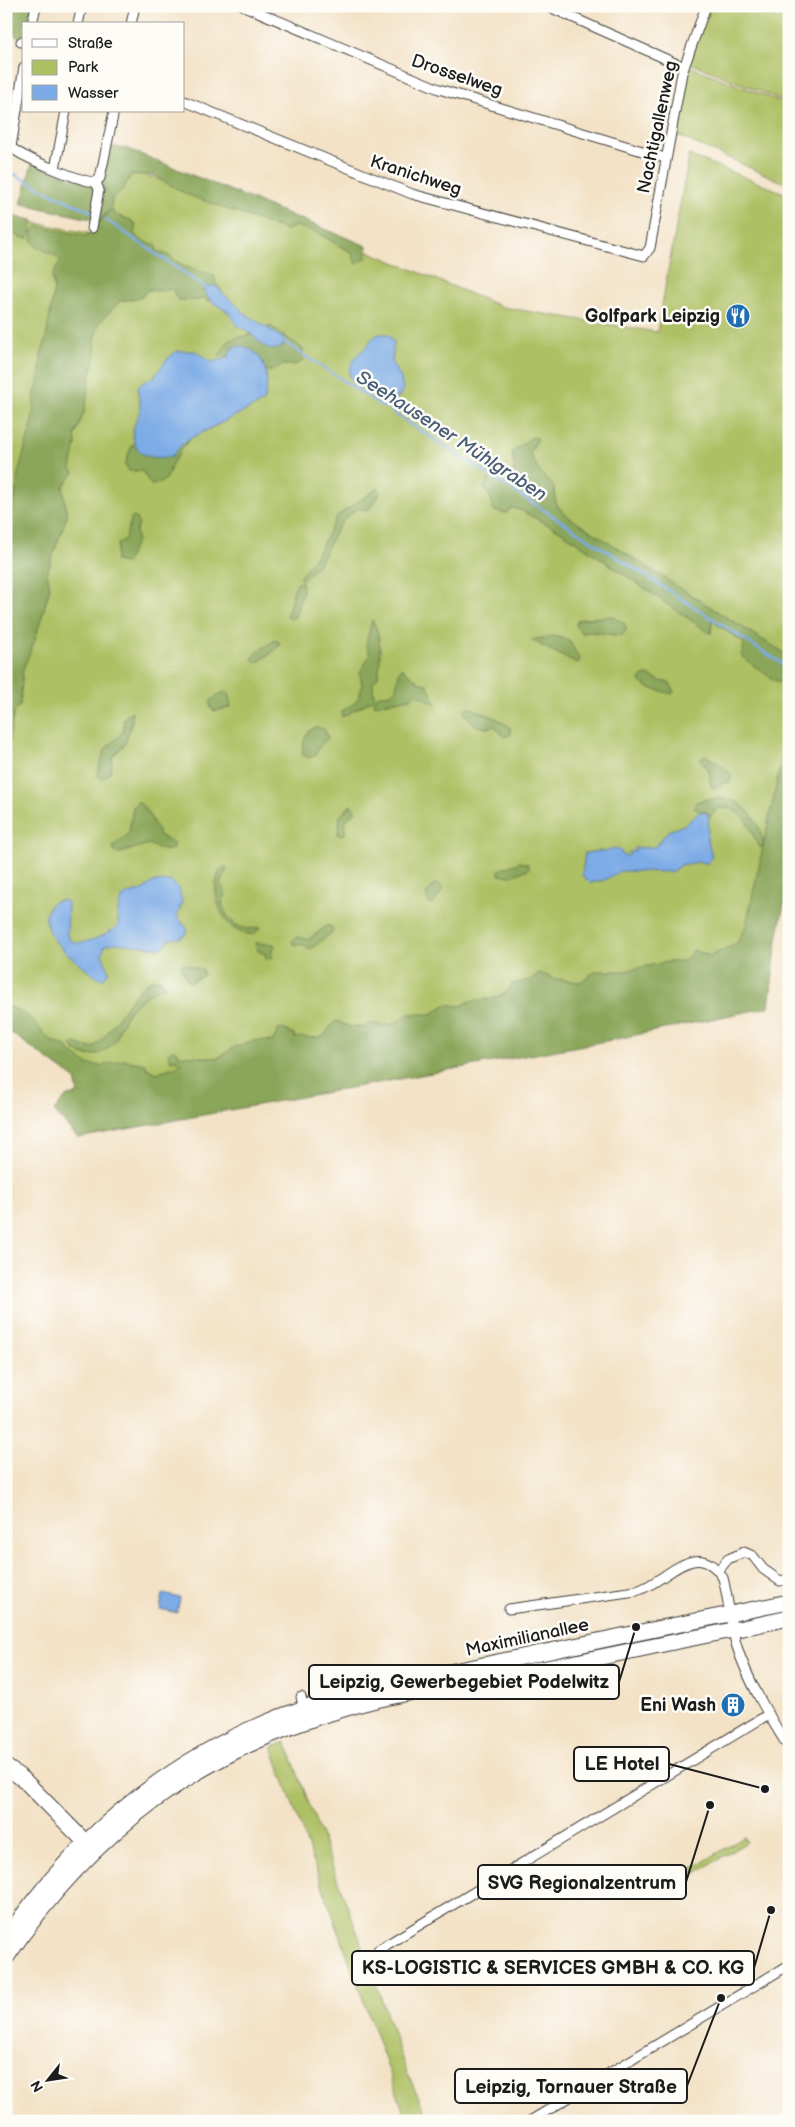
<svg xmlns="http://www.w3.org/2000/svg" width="795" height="2127" font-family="'Balsamiq Sans',sans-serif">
<rect width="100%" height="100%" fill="#fdfcf7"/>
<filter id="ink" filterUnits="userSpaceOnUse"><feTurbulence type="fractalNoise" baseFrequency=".02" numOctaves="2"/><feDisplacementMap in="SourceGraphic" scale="10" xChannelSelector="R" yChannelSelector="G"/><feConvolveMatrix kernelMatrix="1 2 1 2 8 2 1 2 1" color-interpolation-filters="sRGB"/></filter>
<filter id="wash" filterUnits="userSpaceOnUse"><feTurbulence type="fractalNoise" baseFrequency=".0096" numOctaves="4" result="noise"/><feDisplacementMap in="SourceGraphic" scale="20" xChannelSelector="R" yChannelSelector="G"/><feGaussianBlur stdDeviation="1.12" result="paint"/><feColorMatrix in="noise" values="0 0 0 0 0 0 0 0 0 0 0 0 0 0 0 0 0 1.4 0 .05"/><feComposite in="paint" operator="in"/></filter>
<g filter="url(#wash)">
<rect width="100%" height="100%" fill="#f3e2c6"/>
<g fill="#adc064" stroke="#646e40">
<path d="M 709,6 L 768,6 L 778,10 L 779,6 L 789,6 L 789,103 L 690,63 Z"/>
<path d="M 689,66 L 789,105 L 789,185 L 674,134 Z"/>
<path d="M 689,155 L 789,195 L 789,752 L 742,961 L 99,1091 L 6,1022 L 6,217 L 93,234 L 116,166 L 315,229 L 502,307 L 657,332 Z"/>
<path d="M 286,1742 L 371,1969 L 406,2070 L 430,2121 L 407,2121 L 272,1747 Z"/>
<path d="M 744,1837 L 747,1842 L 681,1882 L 678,1877 Z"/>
</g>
<g fill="#8aa65a" stroke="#53613b">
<path d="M 6,6 L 32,6 L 28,24 L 24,24 L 24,37 L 19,38 L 6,29 Z"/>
<path d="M 110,146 L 128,149 L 367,246 L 366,258 L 356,264 L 351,252 L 313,231 L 296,226 L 286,230 L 229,210 L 186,194 L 153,175 L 131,175 L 124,188 L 112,199 L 111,208 L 100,221 L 21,204 L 32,163 L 102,189 Z"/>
<path d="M 112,209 L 115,215 L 131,220 L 136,225 L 134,233 C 138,240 148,245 156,244 L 157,251 C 162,254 168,254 172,258 C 183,267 199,272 214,275 L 216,284 L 222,291 L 207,301 L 204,298 L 199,300 L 178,300 L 172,289 L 164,291 L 147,290 L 142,297 L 120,301 L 99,323 L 95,339 L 96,356 L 90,376 L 85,409 L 75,436 L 76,444 L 71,469 L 74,473 L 63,487 L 67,516 L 47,572 L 50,588 L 35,640 L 23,669 L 20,706 L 14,712 L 6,757 L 6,523 L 14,506 L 18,474 L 32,423 L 35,392 L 39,382 L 41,356 L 46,339 L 54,289 L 52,276 L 60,262 L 60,258 L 37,247 L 32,241 L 33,230 L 37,226 L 87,236 Z"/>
<path d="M 6,215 L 33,220 L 29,238 L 21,238 L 6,230 Z"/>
<path d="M 271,326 L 303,349 L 303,361 L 295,365 L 282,365 L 269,372 C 244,353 250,356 219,356 C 229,338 230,339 249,335 C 256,333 264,329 271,326 Z"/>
<path d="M 192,430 L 190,440 L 179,451 L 179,455 C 165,467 175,482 151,485 L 142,471 L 129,471 L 125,464 L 132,445 L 147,447 Z"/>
<path d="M 532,437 L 538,438 L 530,453 L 539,471 L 554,487 L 556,503 L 564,514 C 639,561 713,610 789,656 L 789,686 L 774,680 L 742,657 L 744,643 L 712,621 L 711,634 L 562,532 L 520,510 L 512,508 L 506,513 L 494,511 L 491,498 L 484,488 L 489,479 L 502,469 L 515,472 L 512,452 Z"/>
<path d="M 378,488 L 380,494 L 369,510 L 357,509 C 335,523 332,542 319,563 C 315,569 307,575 302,580 L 299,578 L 319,551 L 337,516 Z"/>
<path d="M 132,517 L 136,518 L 139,526 L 136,529 L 137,540 L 126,563 L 115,561 L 118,544 L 125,539 Z"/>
<path d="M 302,582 L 303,591 L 295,617 L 291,619 L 286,615 C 292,605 291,593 297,583 Z"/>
<path d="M 612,616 L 624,623 L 627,630 L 621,636 L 595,632 L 582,633 L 575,626 L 578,620 L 582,619 Z"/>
<path d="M 372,620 C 382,634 381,660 378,677 L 373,682 L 374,699 L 342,717 L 341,712 L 353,704 L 359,697 L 362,686 L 360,672 L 370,655 L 366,644 Z"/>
<path d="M 554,636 L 569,640 L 580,660 L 577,664 L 531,640 Z"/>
<path d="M 275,640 L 279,642 L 280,645 L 274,651 L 257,663 L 252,659 L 257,652 Z"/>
<path d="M 402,668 L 420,683 L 427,684 L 436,704 L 416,694 L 411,698 L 375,705 L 374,702 L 377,696 C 381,694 386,696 389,694 C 401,690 395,674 402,668 Z"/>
<path d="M 648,675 L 660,681 L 670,683 L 674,691 L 672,694 L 649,688 L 640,681 L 643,676 Z"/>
<path d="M 225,692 L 229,694 L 231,707 L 215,711 L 211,709 L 210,702 L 217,695 Z"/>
<path d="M 469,707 L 496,718 L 510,727 L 511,735 L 505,737 L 494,726 L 487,728 L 475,725 L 464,712 L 466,708 Z"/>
<path d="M 132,711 L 132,721 L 125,744 L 113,756 L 110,772 L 102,779 L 97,775 L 105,749 L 122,733 L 124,726 L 123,719 Z"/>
<path d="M 789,725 L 789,879 L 777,940 L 769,1007 L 617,1039 L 78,1138 L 54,1111 L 67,1096 L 78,1094 L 75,1079 L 6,1029 L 6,1004 C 13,1009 21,1011 28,1016 C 41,1026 47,1045 66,1045 L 70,1052 L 87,1064 L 101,1066 L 124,1060 L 145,1064 L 147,1068 L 156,1073 L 182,1064 L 176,1060 L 171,1061 L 168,1053 L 171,1050 L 177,1051 L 179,1055 L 218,1058 C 232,1047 244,1041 262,1040 C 266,1040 268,1042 273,1041 L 278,1030 L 283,1029 L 294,1034 L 295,1038 C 303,1036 316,1039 321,1037 C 328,1034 330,1025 336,1021 L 348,1026 L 364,1027 L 370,1024 L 391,1025 L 410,1014 L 432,1014 L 445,1005 C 450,1004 456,1006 460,1006 C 464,1005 467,1002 471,1001 C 486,999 504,1000 512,984 L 530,980 L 539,973 L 556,979 L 580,982 L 596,971 L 624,971 L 667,962 L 685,961 L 693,950 L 710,956 L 737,943 L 746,926 Z"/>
<path d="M 317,727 L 325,730 L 328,738 L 319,747 L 315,756 L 309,758 L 302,754 C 303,743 305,729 317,727 Z"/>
<path d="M 705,755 L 723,766 L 732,776 L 730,782 L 723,783 L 717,788 L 711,787 L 709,771 L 700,759 Z"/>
<path d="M 705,799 C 715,799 727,797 736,802 C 750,808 765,832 763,847 L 759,847 C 750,829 742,804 718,808 L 710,817 L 707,812 L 696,810 L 694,806 L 696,802 Z"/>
<path d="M 138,801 L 148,812 L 160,836 L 173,842 L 173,849 C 164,852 157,849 149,844 L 117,854 L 113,850 L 113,847 L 129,833 L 133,807 Z"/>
<path d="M 351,805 L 356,811 L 345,821 L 345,834 L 338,835 L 340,816 Z"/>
<path d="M 520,862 L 528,864 L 529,869 L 512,876 L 499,875 L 499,870 Z"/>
<path d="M 225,866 L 227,869 L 221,884 L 226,894 L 222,903 C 227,922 240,933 260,927 C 257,933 253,935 247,934 C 220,932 205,880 225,866 Z"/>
<path d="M 438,884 L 444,888 L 433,904 L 429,904 L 426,895 L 433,885 Z"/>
<path d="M 328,925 L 332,927 L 333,932 L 309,950 L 304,945 L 293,944 L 292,941 L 297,937 L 309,939 Z"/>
<path d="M 255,943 L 274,944 L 275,947 L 271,951 L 273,955 L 271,958 L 266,959 L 265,954 L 258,951 Z"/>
<path d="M 183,963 L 202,970 L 204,975 L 189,983 L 181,966 Z"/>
<path d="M 155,979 L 161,980 L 165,987 C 145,992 128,1009 120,1028 C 118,1033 118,1038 114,1042 C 103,1056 83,1062 71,1046 L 74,1043 L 92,1048 C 112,1036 135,981 155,979 Z"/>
</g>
<g fill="#7babe6" stroke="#4c6481">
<path d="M 215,286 L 246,314 L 284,339 L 283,346 C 268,357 258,338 247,331 C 244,329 240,328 237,325 C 233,322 232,316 228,312 C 219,305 210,304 205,292 L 207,287 Z"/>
<path d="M 380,334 L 388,334 L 394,342 L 392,363 L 401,378 L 403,390 L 398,398 C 388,400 384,394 375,392 C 357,388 340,380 355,358 C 358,353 363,351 366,347 C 371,341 372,336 380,334 Z"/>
<path d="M 239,346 C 266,348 272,382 263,402 L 185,441 L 172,456 C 153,460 132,457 133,431 C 134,423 139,417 140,409 C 141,400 136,393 139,385 L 155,376 L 166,360 L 177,351 L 195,351 L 211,362 L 228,358 L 232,348 Z"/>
<path d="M 700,812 L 705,812 L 709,817 L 707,838 L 712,856 L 708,863 L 698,862 L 681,865 L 671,872 L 620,871 L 605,880 L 590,883 L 582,875 L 585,853 L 599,851 L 606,852 L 612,848 L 620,850 L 622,855 L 628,856 L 630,855 L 628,852 L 635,851 L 634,848 L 655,847 L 668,831 L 684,825 Z"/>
<path d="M 170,881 L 179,888 L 182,902 L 177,917 L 187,928 L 187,933 L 180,938 L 169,939 L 162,948 L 116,943 L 105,945 L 102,954 L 109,972 L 103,979 C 93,977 88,969 80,964 C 66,953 35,928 49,907 C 53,900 58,900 66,901 L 68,905 L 67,934 L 71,941 C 83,947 108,934 118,926 L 118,909 L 122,898 L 127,894 L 141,891 L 153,882 Z"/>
<path d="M 163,1594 L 180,1598 L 177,1613 L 160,1609 Z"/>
</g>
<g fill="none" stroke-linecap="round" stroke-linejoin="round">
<g stroke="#7babe6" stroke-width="2.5">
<path d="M 6,170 L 48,192 L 92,212"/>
<path d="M 105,219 L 209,290"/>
<path d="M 281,340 L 385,408"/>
<path d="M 390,411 L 789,668"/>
</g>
</g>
</g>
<g filter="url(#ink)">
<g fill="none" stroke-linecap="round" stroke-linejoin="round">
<defs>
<g id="minor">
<path d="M 244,6 L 439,89 L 665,158"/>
<path d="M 547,6 L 684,67"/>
<path d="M 32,24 L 36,6"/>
<path d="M 78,24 L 82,6"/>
<path d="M 131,24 L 135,6"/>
<path d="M 21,42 L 24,42"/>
<path d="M 24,67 L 11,147 C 19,156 84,183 96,182"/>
<path d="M 184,101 L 412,194 L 644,256 L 650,248 L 682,73 L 706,6"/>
<path d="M 55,169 L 66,111"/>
<path d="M 92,228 L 99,190 L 96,182 L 100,178 L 114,111"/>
<path d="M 718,1571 L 728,1559 L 744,1552 L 753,1556 L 763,1569 L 780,1581 L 789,1579"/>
<path d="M 509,1609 L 636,1591 C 665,1584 696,1535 723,1578 C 729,1601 730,1625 737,1647 C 749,1683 769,1716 789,1748"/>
<path d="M 301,1697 L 304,1708"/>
<path d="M 378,1950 L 769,1714"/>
<path d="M 530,2121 L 789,1965"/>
</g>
<g id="primary">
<path d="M 6,1767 L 23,1779 L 92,1849"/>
<path d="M 6,1939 C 79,1830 183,1748 307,1707 C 366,1687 428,1677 488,1664 C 569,1647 649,1630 730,1614"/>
<path d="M 6,1958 C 92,1830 202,1749 350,1707 C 401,1692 454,1686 505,1676 C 581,1662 657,1645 733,1630"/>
</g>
<g id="trunk">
<path d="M 730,1614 L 789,1602"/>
<path d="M 733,1630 L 789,1618"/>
</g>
</defs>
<use href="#minor" stroke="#3c3a36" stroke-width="11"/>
<use href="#primary" stroke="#3c3a36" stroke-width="17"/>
<use href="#trunk" stroke="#3c3a36" stroke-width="17"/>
<use href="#minor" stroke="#fff" stroke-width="9"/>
<use href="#primary" stroke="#fff" stroke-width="15"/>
<use href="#trunk" stroke="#fff" stroke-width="15"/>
</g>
</g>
<defs>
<symbol id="restaurant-disc" viewBox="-11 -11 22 22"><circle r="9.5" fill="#1f6fb2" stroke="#fdfcf7"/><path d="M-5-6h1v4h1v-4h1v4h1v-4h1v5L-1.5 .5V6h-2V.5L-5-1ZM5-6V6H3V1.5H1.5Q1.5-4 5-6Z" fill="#fff"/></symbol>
<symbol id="building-disc" viewBox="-11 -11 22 22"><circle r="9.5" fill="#1f6fb2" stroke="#fdfcf7"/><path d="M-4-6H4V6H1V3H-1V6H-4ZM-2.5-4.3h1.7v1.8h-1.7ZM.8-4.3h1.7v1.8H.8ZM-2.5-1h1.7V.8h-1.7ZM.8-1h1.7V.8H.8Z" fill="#fff"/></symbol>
</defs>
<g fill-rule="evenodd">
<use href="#restaurant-disc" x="724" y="302" width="28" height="28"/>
<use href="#building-disc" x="719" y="1691" width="28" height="28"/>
</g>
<g text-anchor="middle" stroke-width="5" stroke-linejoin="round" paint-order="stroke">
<g font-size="18" fill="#1c1c1c" stroke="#fdfcf7">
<text transform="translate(457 75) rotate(19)" y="6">Drosselweg</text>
<text transform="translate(657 127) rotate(-78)" y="6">Nachtigallenweg</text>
<text transform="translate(416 175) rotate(18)" y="6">Kranichweg</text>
<text transform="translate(527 1637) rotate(-12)" y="6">Maximilianallee</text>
</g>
<g font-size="18" font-weight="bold" fill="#1c1c1c" stroke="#fdfcf7" text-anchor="end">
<text x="720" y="322">Golfpark Leipzig</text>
<text x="716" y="1711">Eni Wash</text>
</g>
<g font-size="19" font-style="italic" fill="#475c77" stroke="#fdfcf7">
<text transform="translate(452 435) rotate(33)" y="7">Seehausener Mühlgraben</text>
</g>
</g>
<path fill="none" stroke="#1c1c1c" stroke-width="2" d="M636 1627L619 1682M765 1789L669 1764M710 1805L686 1882M771 1910L754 1968M721 1998L687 2086"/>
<g fill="#1c1c1c" stroke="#fdfcf7" stroke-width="2">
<circle cx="636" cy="1627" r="5"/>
<circle cx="765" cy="1789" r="5"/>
<circle cx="710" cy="1805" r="5"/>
<circle cx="771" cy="1910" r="5"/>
<circle cx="721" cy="1998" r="5"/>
</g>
<g fill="#fdfcf7" stroke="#1c1c1c" stroke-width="2">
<rect x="309" y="1665" width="310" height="34" rx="5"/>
<rect x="574" y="1747" width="95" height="34" rx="5"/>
<rect x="478" y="1865" width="208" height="34" rx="5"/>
<rect x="352" y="1951" width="402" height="34" rx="5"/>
<rect x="455" y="2069" width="232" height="34" rx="5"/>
</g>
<g font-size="19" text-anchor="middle" font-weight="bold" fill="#1c1c1c">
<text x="464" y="1688">Leipzig, Gewerbegebiet Podelwitz</text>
<text x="622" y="1770">LE Hotel</text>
<text x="582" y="1889">SVG Regionalzentrum</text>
<text x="553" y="1974">KS-LOGISTIC &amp; SERVICES GMBH &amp; CO. KG</text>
<text x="571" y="2093">Leipzig, Tornauer Straße</text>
</g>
<rect width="795" height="2127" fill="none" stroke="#fdfcf7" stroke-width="25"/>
<rect x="22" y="22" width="162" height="90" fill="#fdfcf7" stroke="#a3a29f"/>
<rect x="32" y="39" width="25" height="8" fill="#ffffff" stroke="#a3a29f"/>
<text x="68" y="48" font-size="15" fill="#1c1c1c">Straße</text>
<rect x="32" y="60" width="25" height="15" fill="#adc064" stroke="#a3a29f"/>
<text x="68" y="72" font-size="15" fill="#1c1c1c">Park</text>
<rect x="32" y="85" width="25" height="15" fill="#7babe6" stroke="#a3a29f"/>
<text x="68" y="98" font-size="15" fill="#1c1c1c">Wasser</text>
<g transform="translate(48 2080) rotate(240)" stroke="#fdfcf7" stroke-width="4" paint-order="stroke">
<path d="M0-4L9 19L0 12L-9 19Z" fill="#1c1c1c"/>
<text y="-8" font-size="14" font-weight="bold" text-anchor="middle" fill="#1c1c1c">N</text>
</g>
</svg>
